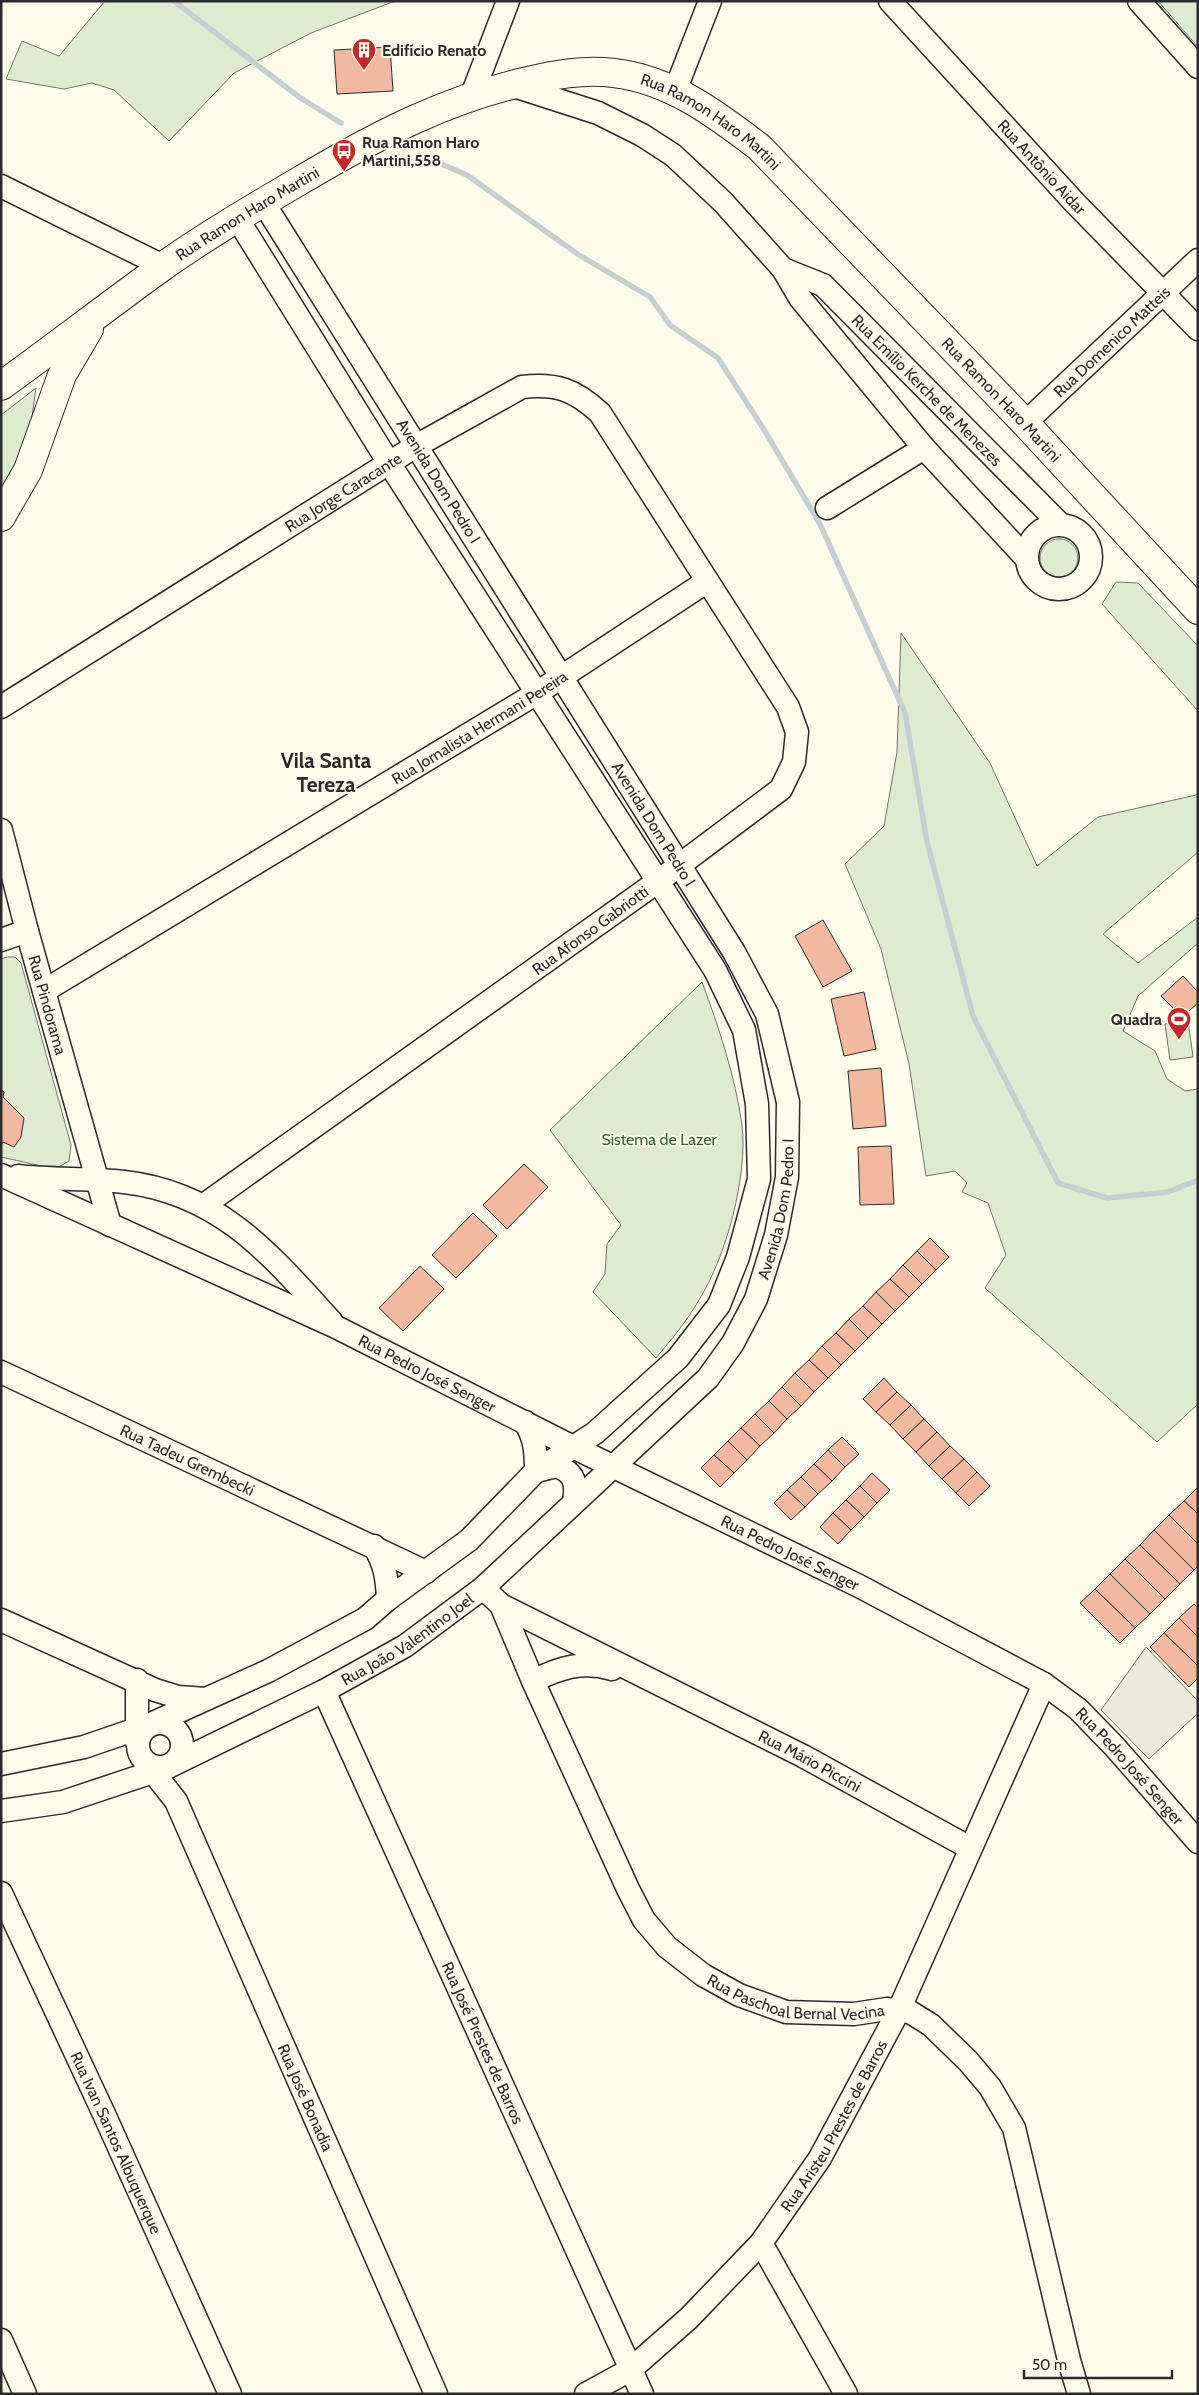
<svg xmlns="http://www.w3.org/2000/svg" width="1199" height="2395" font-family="Cabin,sans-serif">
<rect width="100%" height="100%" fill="#fdfbea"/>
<g fill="#deebd1" stroke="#74746e">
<path d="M 105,1 L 395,1 L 311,33 L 234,73 L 169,141 L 114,90 L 92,83 L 64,89 L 6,79 L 22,41 L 59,56 Z"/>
<path d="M 1158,1 L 1198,1 L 1198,47 Z"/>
<path d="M 36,388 L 29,438 L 1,493 L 1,415 Z"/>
<circle cx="1059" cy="558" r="19"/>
<path d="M 1116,582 L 1138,583 L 1198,646 L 1198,711 L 1102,604 Z"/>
<path d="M 901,633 L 990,763 L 1037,866 L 1098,817 L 1196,795 L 1198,793 L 1198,852 L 1103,934 L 1138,963 L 1198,917 L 1198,943 L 1138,996 L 1123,1031 L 1155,1051 L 1167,1079 L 1185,1091 L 1198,1089 L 1198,1404 L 1157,1442 L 985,1288 L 1006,1255 L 988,1203 L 962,1192 L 967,1183 L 955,1171 L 926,1176 L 909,1064 L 881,949 L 845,864 L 884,826 L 897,752 Z"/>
<path d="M 7,957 L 15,957 L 21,963 L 71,1145 L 69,1161 L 55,1169 L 1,1157 L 1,959 Z"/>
<path d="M 702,982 C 719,1028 735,1076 742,1125 C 748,1176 726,1257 699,1300 C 687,1321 671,1340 656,1358 L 593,1292 L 605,1274 L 607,1244 L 621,1225 L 550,1130 Z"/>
<path d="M 1188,1021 L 1193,1057 L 1170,1060 L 1165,1024 Z"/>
</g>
<path fill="#eceadb" stroke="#74746e" d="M 1146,1647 L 1198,1701 L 1198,1713 L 1149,1759 L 1101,1710 Z"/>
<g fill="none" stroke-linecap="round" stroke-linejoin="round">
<g stroke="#c7d0d0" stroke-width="5.5">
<path d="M 174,1 L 299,97 L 341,123"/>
<path d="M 420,155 L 467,175 L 579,255 L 650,297 L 670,325 L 718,358 L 763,428 L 820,524 L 905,713 L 927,842 L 973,1016 L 1058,1183 L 1107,1198 L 1168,1192 L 1198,1180"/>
</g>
</g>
<g fill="#f2b8a0" stroke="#2b2b2b">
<path d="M 390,47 L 393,91 L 337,94 L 334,50 Z"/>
<path d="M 823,920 L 852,971 L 823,987 L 795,936 Z"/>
<path d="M 1183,976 L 1198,992 L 1198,1003 L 1182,1017 L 1161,996 Z"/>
<path d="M 864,992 L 876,1049 L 844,1056 L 831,999 Z"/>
<path d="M 881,1068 L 886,1126 L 853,1129 L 848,1071 Z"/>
<path d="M 1,1090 L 4,1092 L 3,1097 L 24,1118 L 21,1137 L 14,1147 L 3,1142 L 1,1145 Z"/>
<path d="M 891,1146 L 894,1204 L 860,1205 L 858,1147 Z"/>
<path d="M 524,1164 L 548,1187 L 507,1229 L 483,1205 Z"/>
<path d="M 473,1213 L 497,1236 L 456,1278 L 432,1255 Z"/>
<path d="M 930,1238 L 949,1257 L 936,1270 L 917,1251 Z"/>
<path d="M 917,1251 L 936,1270 L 922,1284 L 903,1265 Z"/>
<path d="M 903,1265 L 922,1284 L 909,1297 L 890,1279 Z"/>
<path d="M 420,1266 L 444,1289 L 403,1331 L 379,1308 Z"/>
<path d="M 890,1279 L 909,1297 L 895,1311 L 876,1292 Z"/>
<path d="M 876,1292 L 895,1311 L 882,1324 L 863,1306 Z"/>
<path d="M 863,1306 L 882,1324 L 868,1338 L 849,1319 Z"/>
<path d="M 849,1319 L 868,1338 L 855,1351 L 836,1333 Z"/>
<path d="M 836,1333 L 855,1351 L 841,1365 L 822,1346 Z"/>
<path d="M 822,1346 L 841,1365 L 828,1378 L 809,1360 Z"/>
<path d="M 809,1360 L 828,1378 L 814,1392 L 795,1373 Z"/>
<path d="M 795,1373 L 814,1392 L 801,1406 L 782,1387 Z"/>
<path d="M 884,1378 L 897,1392 L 876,1412 L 863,1399 Z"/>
<path d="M 782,1387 L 801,1406 L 787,1419 L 769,1401 Z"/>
<path d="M 897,1392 L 911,1405 L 890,1425 L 876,1412 Z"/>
<path d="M 769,1401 L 787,1419 L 774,1433 L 755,1414 Z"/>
<path d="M 911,1405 L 924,1419 L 903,1439 L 890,1425 Z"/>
<path d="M 755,1414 L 774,1433 L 760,1446 L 741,1428 Z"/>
<path d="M 924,1419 L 937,1432 L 916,1452 L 903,1439 Z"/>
<path d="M 741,1428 L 760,1446 L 747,1460 L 728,1441 Z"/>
<path d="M 937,1432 L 950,1446 L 929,1466 L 916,1452 Z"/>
<path d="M 842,1437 L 859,1454 L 845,1467 L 828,1450 Z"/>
<path d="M 728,1441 L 747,1460 L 734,1473 L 714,1455 Z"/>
<path d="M 950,1446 L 964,1459 L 942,1479 L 929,1466 Z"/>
<path d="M 828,1450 L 845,1467 L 832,1481 L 814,1464 Z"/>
<path d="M 714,1455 L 734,1473 L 720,1487 L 701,1468 Z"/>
<path d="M 964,1459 L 977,1472 L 956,1493 L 942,1479 Z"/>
<path d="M 814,1464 L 832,1481 L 818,1494 L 801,1477 Z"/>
<path d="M 977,1472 L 990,1486 L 969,1506 L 956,1493 Z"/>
<path d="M 872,1473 L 890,1490 L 877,1503 L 860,1486 Z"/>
<path d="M 801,1477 L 818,1494 L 805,1507 L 787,1490 Z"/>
<path d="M 860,1486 L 877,1503 L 864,1517 L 846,1500 Z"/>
<path d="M 1198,1487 L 1198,1514 L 1184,1501 Z"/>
<path d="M 787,1490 L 805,1507 L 791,1520 L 774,1503 Z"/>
<path d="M 846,1500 L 864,1517 L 851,1530 L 833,1513 Z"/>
<path d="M 1184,1501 L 1198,1514 L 1198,1544 L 1169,1515 Z"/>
<path d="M 833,1513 L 851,1530 L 838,1544 L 820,1527 Z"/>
<path d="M 1169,1515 L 1198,1544 L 1198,1566 L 1194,1570 L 1154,1530 Z"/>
<path d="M 1154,1530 L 1194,1570 L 1180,1584 L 1140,1545 Z"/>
<path d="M 1140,1545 L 1180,1584 L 1165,1599 L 1125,1559 Z"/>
<path d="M 1125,1559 L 1165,1599 L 1150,1614 L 1110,1574 Z"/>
<path d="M 1110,1574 L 1150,1614 L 1135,1628 L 1095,1589 Z"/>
<path d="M 1095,1589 L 1135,1628 L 1120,1643 L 1080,1603 Z"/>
<path d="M 1194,1604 L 1198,1608 L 1198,1637 L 1179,1618 Z"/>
<path d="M 1179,1618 L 1198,1637 L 1198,1666 L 1164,1633 Z"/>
<path d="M 1164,1633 L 1198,1666 L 1198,1678 L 1189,1687 L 1150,1647 Z"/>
</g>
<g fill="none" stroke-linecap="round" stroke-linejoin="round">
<defs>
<g id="minor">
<path id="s1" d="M 890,1 L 1075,203 L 1198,329"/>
<path d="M 1139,1 L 1198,67"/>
<path d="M 511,85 L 598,113 L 642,135 L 673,155 L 723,202 L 783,269 L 800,298 L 924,448 L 1027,559"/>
<path d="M 675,91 L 710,1"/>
<path d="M 472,95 L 508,1"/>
<path d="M 1,186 L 163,266"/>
<path id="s2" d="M 783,269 L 823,285 L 1061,525"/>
<path id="s3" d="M 1025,423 L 1198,260"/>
<path d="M 827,508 L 924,448"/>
<circle cx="1059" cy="557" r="32"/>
<path id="s4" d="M 1,707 L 416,446 L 522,387 C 557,383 575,390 600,413 L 788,707 L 797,732 L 794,762 L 781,789 L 657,882 L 204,1205"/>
<path id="s5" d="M 1,830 L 27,931 L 110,1225"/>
<path d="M 1,940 L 27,931"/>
<path id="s6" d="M 44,991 L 537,693 L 706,582"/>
<path id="s7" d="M 1,1175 L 336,1327 L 573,1447 L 859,1586 L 1044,1684 L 1078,1709 L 1114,1746 L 1198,1842"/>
<path d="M 18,1176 C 53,1180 89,1178 124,1182 C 220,1193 270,1254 331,1321"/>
<path id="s8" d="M 1,1372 L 426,1572"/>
<path d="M 525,1422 C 535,1438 536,1452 536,1471 L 556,1466 C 575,1472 577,1484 574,1502"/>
<path d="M 374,1546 C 385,1564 387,1578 388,1599"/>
<path id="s9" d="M 483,1588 L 501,1605 L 533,1681 L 628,1889 L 644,1920 L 667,1947 L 703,1975 L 739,1995 L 786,2012 L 854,2014 L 887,2009 L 910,2012 L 931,2025 L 968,2061 L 990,2087 L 1014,2128 L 1069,2360 L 1079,2394"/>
<path id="s10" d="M 501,1605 L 803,1756 L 970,1848"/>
<path d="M 1,1620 L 155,1690 L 178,1697 L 206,1699"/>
<path d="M 137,1680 L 137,1742"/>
<path d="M 533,1681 C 559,1668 583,1660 612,1669"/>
<path id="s11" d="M 324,1691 L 642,2394"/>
<circle cx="160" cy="1745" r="22"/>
<path id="s12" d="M 146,1763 L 176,1801 L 436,2394"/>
<path d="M 1,1764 L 84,1747 L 151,1724 L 268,1671 L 365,1619 L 388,1599 L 469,1540 L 536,1471 L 595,1433 L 678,1358 L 719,1305 L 738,1257 L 759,1179 L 757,1104 L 744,1030 L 715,970 L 389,463 L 237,218"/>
<path id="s13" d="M 1,1811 L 63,1802 L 168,1767 L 324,1691 L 405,1646 L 483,1588 L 708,1378 L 733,1343 L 756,1299 L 776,1235 L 787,1177 L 788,1102 L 767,1014 L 734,952 L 263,202"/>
<path id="s14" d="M 1,1893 L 104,2114 L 230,2394"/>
<path d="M 761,2243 L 846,2394"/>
<path d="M 1,2340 L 25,2394"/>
<path id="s15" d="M 586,2394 L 630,2370 L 689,2318 L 761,2243 L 820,2158 L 899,2010 L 1044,1684"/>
</g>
<g id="major">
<path id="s16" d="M 1,386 C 55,347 108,306 162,267 C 210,233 262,203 313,173 C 380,134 448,99 524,82 C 553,75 583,69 614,73 C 669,79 716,114 759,147 L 1025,423 L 1198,610"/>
<path d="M 1,517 L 28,470 L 62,375 L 89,329"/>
</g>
</defs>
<use href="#minor" stroke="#2b2b2b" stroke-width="25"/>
<use href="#major" stroke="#2b2b2b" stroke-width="30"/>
<use href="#minor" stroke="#fdfbea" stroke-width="22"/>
<use href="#major" stroke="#fdfbea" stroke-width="28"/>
</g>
<defs>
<symbol id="building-pin" viewBox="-11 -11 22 30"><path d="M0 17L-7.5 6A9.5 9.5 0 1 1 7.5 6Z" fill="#c62828" stroke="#fdfbea"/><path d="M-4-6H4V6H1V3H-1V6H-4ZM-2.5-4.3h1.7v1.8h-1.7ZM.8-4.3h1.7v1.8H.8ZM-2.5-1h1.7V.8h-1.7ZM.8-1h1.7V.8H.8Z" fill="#fff"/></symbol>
<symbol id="bus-pin" viewBox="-11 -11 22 30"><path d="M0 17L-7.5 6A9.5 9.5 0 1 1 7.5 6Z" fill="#c62828" stroke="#fdfbea"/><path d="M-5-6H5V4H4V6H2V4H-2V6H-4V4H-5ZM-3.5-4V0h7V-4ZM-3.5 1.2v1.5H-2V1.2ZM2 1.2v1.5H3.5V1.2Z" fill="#fff"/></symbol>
<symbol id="stadium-pin" viewBox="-11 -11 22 30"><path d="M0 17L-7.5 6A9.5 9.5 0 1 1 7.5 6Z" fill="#c62828" stroke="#fdfbea"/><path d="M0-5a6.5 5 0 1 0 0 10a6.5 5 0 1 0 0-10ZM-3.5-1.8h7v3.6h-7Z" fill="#fff"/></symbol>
</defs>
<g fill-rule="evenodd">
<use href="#building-pin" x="350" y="36" width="28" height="38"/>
<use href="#bus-pin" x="330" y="137" width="28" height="38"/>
<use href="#stadium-pin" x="1165" y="1005" width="28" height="38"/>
</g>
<g text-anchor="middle" stroke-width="4" stroke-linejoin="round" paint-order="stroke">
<g font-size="16" font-weight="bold" fill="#2b2b2b" stroke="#fdfbea" text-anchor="start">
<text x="382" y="56">Edifício Renato</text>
<text x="362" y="148">Rua Ramon Haro<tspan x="362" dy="18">Martini,558</tspan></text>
<text x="1162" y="1025" text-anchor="end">Quadra</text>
</g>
<g font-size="16" fill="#2b2b2b" stroke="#fdfbea">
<text dy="6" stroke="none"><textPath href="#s16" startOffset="810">Rua Ramon Haro Martini</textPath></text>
<text dy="6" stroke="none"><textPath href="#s1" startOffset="225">Rua Antônio Aidar</textPath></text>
<text dy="6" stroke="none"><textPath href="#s16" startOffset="301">Rua Ramon Haro Martini</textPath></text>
<text dy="6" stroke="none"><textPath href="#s3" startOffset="119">Rua Domenico Matteis</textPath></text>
<text dy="6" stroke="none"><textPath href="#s2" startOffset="191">Rua Emílio Kerche de Menezes</textPath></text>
<text dy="6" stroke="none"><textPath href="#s16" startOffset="1215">Rua Ramon Haro Martini</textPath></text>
<text transform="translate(439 481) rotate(58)" y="6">Avenida Dom Pedro I</text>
<text dy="6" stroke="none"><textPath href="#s4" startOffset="404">Rua Jorge Caracante</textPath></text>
<text dy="6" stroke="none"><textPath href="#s6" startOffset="509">Rua Jornalista Hermani Pereira</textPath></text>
<text transform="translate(654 824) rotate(58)" y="6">Avenida Dom Pedro I</text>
<text transform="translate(590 930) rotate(-36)" y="6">Rua Afonso Gabriotti</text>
<text dy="6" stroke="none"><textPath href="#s5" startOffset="181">Rua Pindorama</textPath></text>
<text dy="6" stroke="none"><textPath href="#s13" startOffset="1030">Avenida Dom Pedro I</textPath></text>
<text dy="6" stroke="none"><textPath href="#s7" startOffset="470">Rua Pedro José Senger</textPath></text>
<text dy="6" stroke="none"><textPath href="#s8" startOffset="206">Rua Tadeu Grembecki</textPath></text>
<text dy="6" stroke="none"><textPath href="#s7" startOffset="875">Rua Pedro José Senger</textPath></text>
<text dy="6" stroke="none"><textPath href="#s13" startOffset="445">Rua João Valentino Joel</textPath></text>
<text dy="6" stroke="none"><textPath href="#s10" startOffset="346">Rua Mário Piccini</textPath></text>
<text dy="6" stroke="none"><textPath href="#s7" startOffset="1280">Rua Pedro José Senger</textPath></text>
<text dy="6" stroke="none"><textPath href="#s9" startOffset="550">Rua Paschoal Bernal Vecina</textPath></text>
<text dy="6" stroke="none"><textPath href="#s11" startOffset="386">Rua José Prestes de Barros</textPath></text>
<text dy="6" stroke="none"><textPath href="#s12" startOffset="372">Rua José Bonadia</textPath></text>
<text dy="6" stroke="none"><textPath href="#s15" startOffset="371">Rua Aristeu Prestes de Barros</textPath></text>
<text dy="6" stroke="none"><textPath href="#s14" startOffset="275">Rua Ivan Santos Albuquerque</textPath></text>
</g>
<g font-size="16" fill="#34623c" stroke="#fdfbea">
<text x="659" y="1145">Sistema de Lazer</text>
</g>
<g font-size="21" font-weight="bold" fill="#2b2b2b" stroke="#fdfbea">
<text x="326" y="768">Vila Santa<tspan x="326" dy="24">Tereza</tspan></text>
</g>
</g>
<rect width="1199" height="2395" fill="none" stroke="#2b2b2b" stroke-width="5"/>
<path d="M1024 2370v8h148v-8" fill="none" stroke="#2b2b2b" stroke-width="2.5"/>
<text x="1032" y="2370" font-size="15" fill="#2b2b2b" stroke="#fdfbea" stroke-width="4" paint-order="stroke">50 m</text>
</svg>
